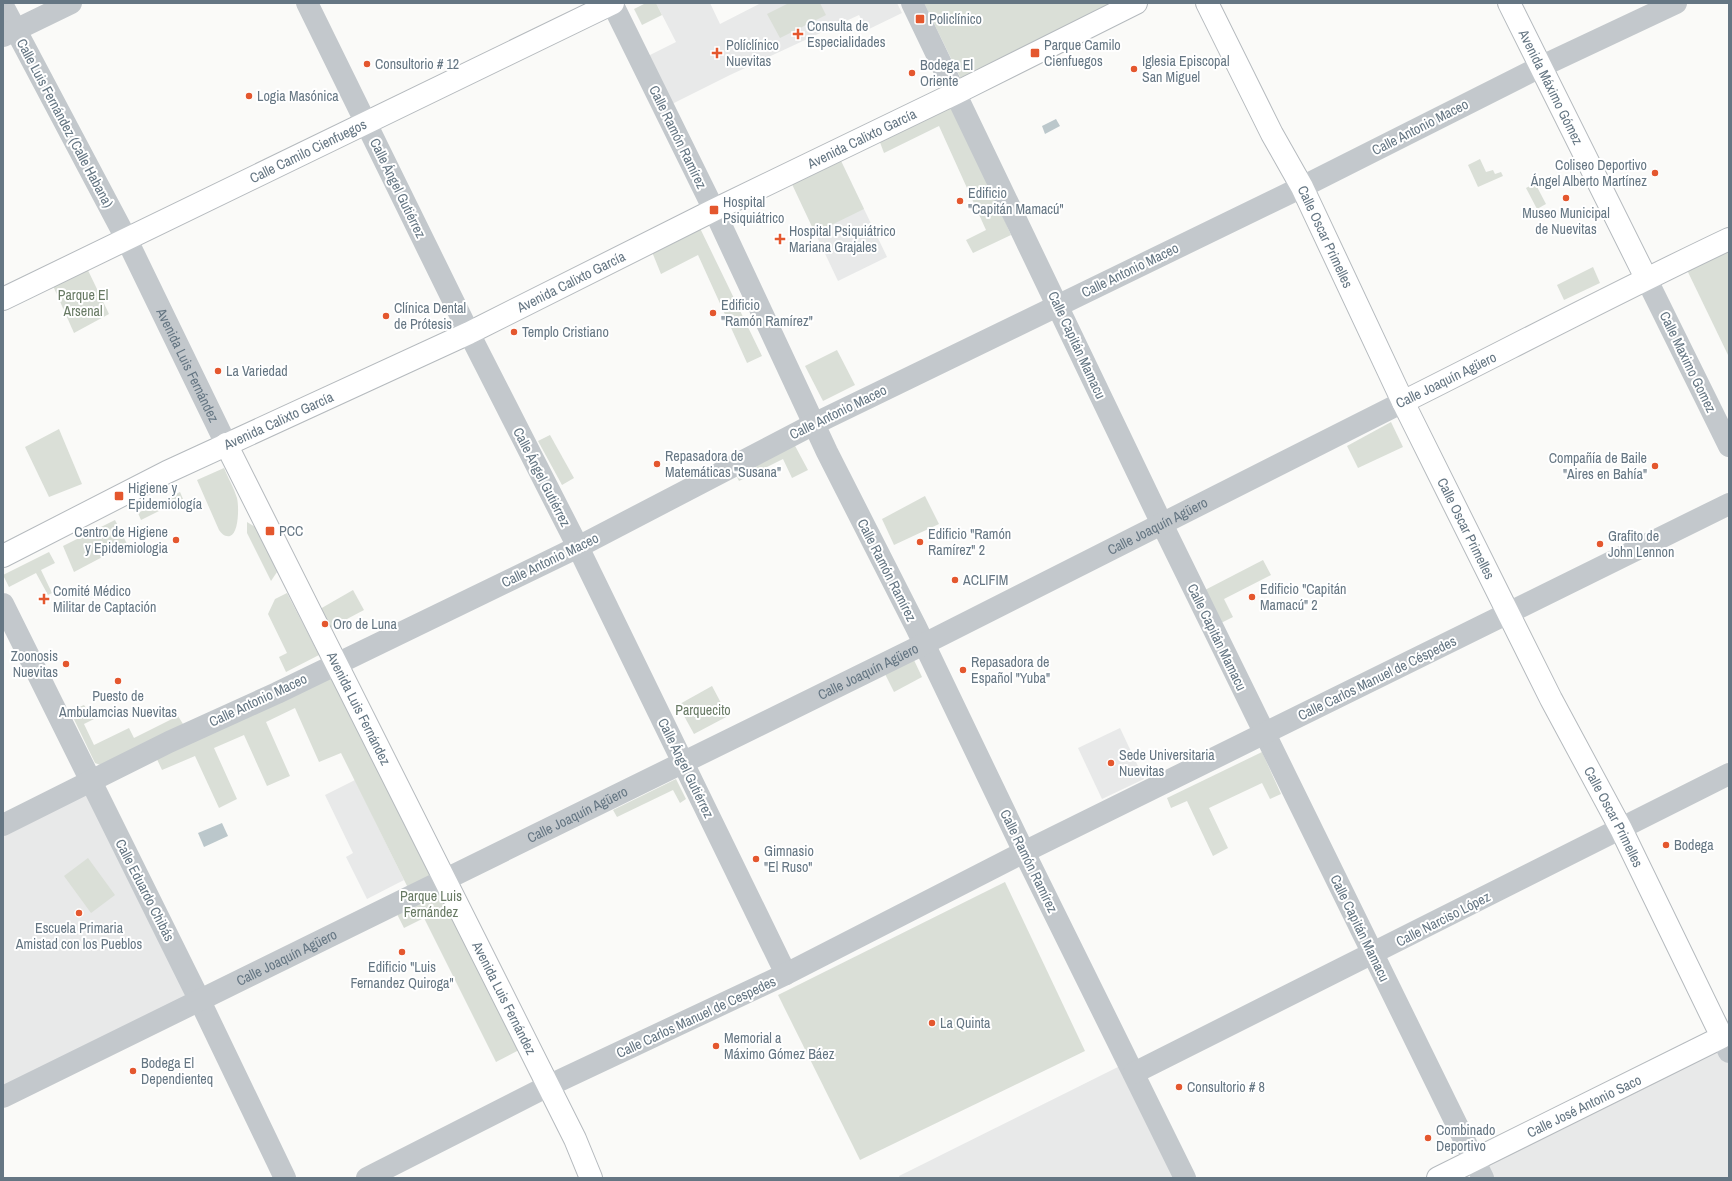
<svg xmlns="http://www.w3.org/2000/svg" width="1732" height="1181" font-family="'Archivo Narrow',sans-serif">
<rect width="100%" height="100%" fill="#fafaf8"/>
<g fill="#e8e9e9">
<path d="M 656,3 L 710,3 L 720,24 L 761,3 L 897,3 L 902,13 L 867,30 L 859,15 L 730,75 L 664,108 L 640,60 L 676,42 Z"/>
<path d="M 841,161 L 887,257 L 838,281 L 792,184 Z"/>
<path d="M 1120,728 L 1144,779 L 1102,799 L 1078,748 Z"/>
<path d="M 355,780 L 404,880 L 367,899 L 346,857 L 353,853 L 325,795 Z"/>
<path d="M 90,781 L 200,1001 L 3,1097 L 3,825 Z"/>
<path d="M 1722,1037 L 1729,1052 L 1729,1178 L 1483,1178 L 1475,1160 Z"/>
<path d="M 1128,1062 L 1185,1178 L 900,1178 L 899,1176 Z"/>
</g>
<g fill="#dadfd7">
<path d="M 646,3 L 656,3 L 662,15 L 642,25 L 634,9 Z"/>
<path d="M 789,3 L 820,3 L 826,15 L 780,38 L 767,14 Z"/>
<path d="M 924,3 L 1114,3 L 961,79 Z"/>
<path d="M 953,102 L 1011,235 L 973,253 L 966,240 L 986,230 L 939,126 L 884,153 L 878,137 Z"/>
<path d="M 1480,159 L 1486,172 L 1493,170 L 1495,174 L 1501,172 L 1503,176 L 1478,187 L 1468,165 Z"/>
<path d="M 841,161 L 864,209 L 815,233 L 792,184 Z"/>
<path d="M 1535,183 L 1546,204 L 1537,209 L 1526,188 Z"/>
<path d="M 697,222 L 762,356 L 747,363 L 698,255 L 661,274 L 650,247 Z"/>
<path d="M 1729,248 L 1729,357 L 1686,268 Z"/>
<path d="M 84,262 L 109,314 L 74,333 L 50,279 Z"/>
<path d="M 1593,267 L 1600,283 L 1564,300 L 1557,285 Z"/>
<path d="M 837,350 L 855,385 L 823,401 L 805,366 Z"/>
<path d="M 1391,422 L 1403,447 L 1358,468 L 1347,446 Z"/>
<path d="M 59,429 L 82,484 L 49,497 L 25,447 Z"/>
<path d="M 550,435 L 574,478 L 562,485 L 538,441 Z"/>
<path d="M 793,442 L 808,470 L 792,478 L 783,459 L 739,481 L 734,471 Z"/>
<path d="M 224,468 C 228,478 234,488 237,498 C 239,506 239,533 230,536 C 225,537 222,534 219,530 L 197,480 Z"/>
<path d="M 180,492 L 183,499 L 141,520 L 138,513 Z"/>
<path d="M 925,496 L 939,524 L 894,545 L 882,519 Z"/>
<path d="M 115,520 L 127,544 L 74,572 L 63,546 Z"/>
<path d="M 247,522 L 257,528 L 277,572 L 271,581 L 247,533 Z"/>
<path d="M 49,552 L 55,563 L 41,570 L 52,593 L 48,595 L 36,573 L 9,587 L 3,575 Z"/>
<path d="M 1263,560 L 1271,575 L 1224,599 L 1233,617 L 1221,623 L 1205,590 Z"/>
<path d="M 353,590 L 364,610 L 330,628 L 320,609 Z"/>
<path d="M 287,593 L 319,655 L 286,672 L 279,657 L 287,653 L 268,614 L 275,599 Z"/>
<path d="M 913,658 L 922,677 L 894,692 L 884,672 Z"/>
<path d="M 332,670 L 521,1049 L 496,1062 L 424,918 L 404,928 L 397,914 L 416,904 L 341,753 L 319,762 L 295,708 L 266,722 L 290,776 L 267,786 L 244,735 L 214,748 L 237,799 L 219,808 L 195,756 L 162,770 L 155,755 Z"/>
<path d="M 712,686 L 728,716 L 694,734 L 678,705 Z"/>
<path d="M 84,705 L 94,719 L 84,724 L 94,745 L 129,728 L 134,738 L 178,716 L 183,724 L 103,766 L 95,763 L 70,711 Z"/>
<path d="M 1262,752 L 1281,794 L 1270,799 L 1262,783 L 1209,808 L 1228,848 L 1213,856 L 1187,801 L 1171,808 L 1167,798 Z"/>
<path d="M 676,779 L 686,799 L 680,803 L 673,790 L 617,817 L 613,810 Z"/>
<path d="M 88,858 L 115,895 L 91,913 L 64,876 Z"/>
<path d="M 1005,882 L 1085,1051 L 860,1160 L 778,995 Z"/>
</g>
<g fill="#bbc7cb">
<path d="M 1056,119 L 1060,126 L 1045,134 L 1042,126 Z"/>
<path d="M 222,823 L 228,836 L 204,847 L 198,833 Z"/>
</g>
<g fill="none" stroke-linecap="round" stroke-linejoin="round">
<defs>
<g id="major">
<path id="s3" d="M 1207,3 L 1272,134 L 1302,187 L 1403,402 L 1551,699 L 1621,829 L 1722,1037 L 1438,1178"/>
<path id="s4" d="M 1509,3 L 1646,278"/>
<path id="s5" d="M 3,299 L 613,3"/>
<path d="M 1403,402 C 1511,348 1619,291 1729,239"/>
<path id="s6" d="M 226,444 L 575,1139 L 591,1178"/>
<path id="s7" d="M 3,556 L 167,472 L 469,333 L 714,210 L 956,93 L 1136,3"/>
</g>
</defs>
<use href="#major" stroke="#b5babe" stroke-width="24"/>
<g stroke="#c3c8cc" stroke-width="22">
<path d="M 307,3 L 469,333 L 578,547 L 786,974"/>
<path d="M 612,3 L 714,210 L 827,452 L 916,627 L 1024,852 L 1185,1178"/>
<path d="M 912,3 L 1162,524 L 1483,1178"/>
<path id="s1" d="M 3,6 L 127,240 L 226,444"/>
<path d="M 3,36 L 71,3"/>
<path d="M 1646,278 L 1729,446"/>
<path d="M 3,604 L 200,1001 L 285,1178"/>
<path d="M 3,825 L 169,742 L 277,693 L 578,547 L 814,424 L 1302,187 L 1540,67 L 1676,3"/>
<path d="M 1729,1033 L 1722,1037 L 1729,1052"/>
<path d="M 1134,1073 L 1729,774"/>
<path id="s2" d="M 3,1097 L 924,644 L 1403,402"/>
<path d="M 367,1178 L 548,1086 L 786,974 L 1024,852 L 1729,504"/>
</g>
<use href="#major" stroke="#fff" stroke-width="22"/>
</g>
<g fill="#e4572e" stroke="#fff" stroke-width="1.5">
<rect x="915" y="14" width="10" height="10" rx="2"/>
<path d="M796 28h4v4h4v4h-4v4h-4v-4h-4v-4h4z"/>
<path d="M715 47h4v4h4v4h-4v4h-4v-4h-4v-4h4z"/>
<rect x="1030" y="48" width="10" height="10" rx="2"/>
<circle cx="367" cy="64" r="4"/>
<circle cx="1134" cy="69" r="4"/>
<circle cx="912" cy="73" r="4"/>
<circle cx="249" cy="96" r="4"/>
<circle cx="1655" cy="173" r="4"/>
<circle cx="1566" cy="198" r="4"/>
<circle cx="960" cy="201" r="4"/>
<rect x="709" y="205" width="10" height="10" rx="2"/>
<path d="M778 233h4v4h4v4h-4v4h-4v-4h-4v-4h4z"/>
<circle cx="713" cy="313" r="4"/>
<circle cx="386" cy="316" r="4"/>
<circle cx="514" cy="332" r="4"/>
<circle cx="218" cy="371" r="4"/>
<circle cx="657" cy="464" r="4"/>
<circle cx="1655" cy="466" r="4"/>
<rect x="114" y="491" width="10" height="10" rx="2"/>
<rect x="265" y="526" width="10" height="10" rx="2"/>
<circle cx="176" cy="540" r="4"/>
<circle cx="920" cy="542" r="4"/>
<circle cx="1600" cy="544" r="4"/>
<circle cx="955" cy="580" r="4"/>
<circle cx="1252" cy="597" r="4"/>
<path d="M42 593h4v4h4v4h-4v4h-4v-4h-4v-4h4z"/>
<circle cx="325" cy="624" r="4"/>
<circle cx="66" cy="664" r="4"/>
<circle cx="963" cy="670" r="4"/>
<circle cx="118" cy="681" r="4"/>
<circle cx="1111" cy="763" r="4"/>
<circle cx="1666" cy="845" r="4"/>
<circle cx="756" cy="859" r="4"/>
<circle cx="79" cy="913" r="4"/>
<circle cx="402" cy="952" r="4"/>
<circle cx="932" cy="1023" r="4"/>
<circle cx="716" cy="1046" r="4"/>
<circle cx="133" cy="1071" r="4"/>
<circle cx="1179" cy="1087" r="4"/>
<circle cx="1428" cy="1138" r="4"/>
</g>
<g text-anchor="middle" stroke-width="4" stroke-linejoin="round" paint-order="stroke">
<g font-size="14" fill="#657683" stroke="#fff" text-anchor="start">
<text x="929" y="24">Policlínico</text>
<text x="807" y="31">Consulta de<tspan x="807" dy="16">Especialidades</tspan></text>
<text x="726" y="50">Políclínico<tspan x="726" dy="16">Nuevitas</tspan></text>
<text x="1044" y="50">Parque Camilo<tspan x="1044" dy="16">Cienfuegos</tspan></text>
<text x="1142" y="66">Iglesia Episcopal<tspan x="1142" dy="16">San Miguel</tspan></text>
<text x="375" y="69">Consultorio # 12</text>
<text x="920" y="70">Bodega El<tspan x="920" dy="16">Oriente</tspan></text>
<text x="257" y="101">Logia Masónica</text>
<text x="1647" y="170" text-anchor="end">Coliseo Deportivo<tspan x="1647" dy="16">Ángel Alberto Martínez</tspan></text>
<text x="968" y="198">Edificio<tspan x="968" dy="16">"Capitán Mamacú"</tspan></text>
<text x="723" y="207">Hospital<tspan x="723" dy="16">Psiquiátrico</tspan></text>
<text x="1566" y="218" text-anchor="middle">Museo Municipal<tspan x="1566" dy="16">de Nuevitas</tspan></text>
<text x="789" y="236">Hospital Psiquiátrico<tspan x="789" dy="16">Mariana Grajales</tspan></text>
<text x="721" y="310">Edificio<tspan x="721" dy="16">"Ramón Ramírez"</tspan></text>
<text x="394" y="313">Clínica Dental<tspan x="394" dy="16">de Prótesis</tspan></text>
<text x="522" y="337">Templo Cristiano</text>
<text x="226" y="376">La Variedad</text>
<text x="665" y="461">Repasadora de<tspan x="665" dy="16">Matemáticas "Susana"</tspan></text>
<text x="1647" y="463" text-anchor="end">Compañía de Baile<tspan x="1647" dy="16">"Aires en Bahía"</tspan></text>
<text x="128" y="493">Higiene y<tspan x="128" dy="16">Epidemiología</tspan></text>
<text x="279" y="536">PCC</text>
<text x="168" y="537" text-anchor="end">Centro de Higiene<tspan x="168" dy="16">y Epidemiologia</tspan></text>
<text x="928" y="539">Edificio "Ramón<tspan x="928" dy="16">Ramírez" 2</tspan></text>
<text x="1608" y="541">Grafito de<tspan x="1608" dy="16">John Lennon</tspan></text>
<text x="963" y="585">ACLIFIM</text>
<text x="1260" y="594">Edificio "Capitán<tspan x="1260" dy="16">Mamacú" 2</tspan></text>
<text x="53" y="596">Comité Médico<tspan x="53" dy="16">Militar de Captación</tspan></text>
<text x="333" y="629">Oro de Luna</text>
<text x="58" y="661" text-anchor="end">Zoonosis<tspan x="58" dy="16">Nuevitas</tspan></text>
<text x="971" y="667">Repasadora de<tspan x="971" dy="16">Español "Yuba"</tspan></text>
<text x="118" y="701" text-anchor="middle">Puesto de<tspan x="118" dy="16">Ambulamcias Nuevitas</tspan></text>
<text x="1119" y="760">Sede Universitaria<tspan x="1119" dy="16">Nuevitas</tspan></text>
<text x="1674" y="850">Bodega</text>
<text x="764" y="856">Gimnasio<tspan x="764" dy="16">"El Ruso"</tspan></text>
<text x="79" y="933" text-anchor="middle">Escuela Primaria<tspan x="79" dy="16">Amistad con los Pueblos</tspan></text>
<text x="402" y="972" text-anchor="middle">Edificio "Luis<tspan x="402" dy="16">Fernandez Quiroga"</tspan></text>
<text x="940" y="1028">La Quinta</text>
<text x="724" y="1043">Memorial a<tspan x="724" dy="16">Máximo Gómez Báez</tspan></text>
<text x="141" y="1068">Bodega El<tspan x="141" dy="16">Dependienteq</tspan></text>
<text x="1187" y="1092">Consultorio # 8</text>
<text x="1436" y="1135">Combinado<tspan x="1436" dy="16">Deportivo</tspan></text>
</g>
<g font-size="14" fill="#657683" stroke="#fff">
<text dy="5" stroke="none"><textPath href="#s4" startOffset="94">Avenida Máximo Gómez</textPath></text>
<text transform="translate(65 123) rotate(62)" y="5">Calle Luis Fernández (Calle Habana)</text>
<text transform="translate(1420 127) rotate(-27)" y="5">Calle Antonio Maceo</text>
<text transform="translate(678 137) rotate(64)" y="5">Calle Ramón Ramírez</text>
<text dy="5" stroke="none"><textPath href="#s7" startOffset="955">Avenida Calixto García</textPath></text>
<text dy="5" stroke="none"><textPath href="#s5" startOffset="339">Calle Camilo Cienfuegos</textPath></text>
<text transform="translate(398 188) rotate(64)" y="5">Calle Ángel Gutiérrez</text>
<text dy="5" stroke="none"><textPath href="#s3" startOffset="262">Calle Oscar Primelles</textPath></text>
<text transform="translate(1130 270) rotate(-26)" y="5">Calle Antonio Maceo</text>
<text dy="5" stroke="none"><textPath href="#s7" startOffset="631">Avenida Calixto García</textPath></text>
<text transform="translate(1077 345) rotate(65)" y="5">Calle Capitán Mamacu</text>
<text transform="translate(1688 362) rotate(64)" y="5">Calle Maximo Gomez</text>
<text dy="5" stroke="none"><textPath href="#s1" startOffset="404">Avenida Luis Fernández</textPath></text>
<text transform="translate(1446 380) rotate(-26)" y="5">Calle Joaquín Agüero</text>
<text transform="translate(838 412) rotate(-26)" y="5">Calle Antonio Maceo</text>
<text dy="5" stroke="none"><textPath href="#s7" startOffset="307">Avenida Calixto García</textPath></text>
<text transform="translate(542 477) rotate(63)" y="5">Calle Ángel Gutiérrez</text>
<text dy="5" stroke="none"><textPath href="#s2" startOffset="1288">Calle Joaquín Agüero</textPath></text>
<text dy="5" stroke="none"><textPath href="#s3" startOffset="586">Calle Oscar Primelles</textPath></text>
<text transform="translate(550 560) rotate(-26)" y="5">Calle Antonio Maceo</text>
<text transform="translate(887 570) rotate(63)" y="5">Calle Ramón Ramírez</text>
<text transform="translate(1217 637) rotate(64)" y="5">Calle Capitán Mamacu</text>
<text dy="5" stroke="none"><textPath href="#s2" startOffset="964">Calle Joaquín Agüero</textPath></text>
<text transform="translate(1377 678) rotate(-26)" y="5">Calle Carlos Manuel de Céspedes</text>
<text transform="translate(258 700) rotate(-25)" y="5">Calle Antonio Maceo</text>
<text dy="5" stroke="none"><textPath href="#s6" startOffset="296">Avenida Luis Fernández</textPath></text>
<text transform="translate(686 768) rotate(64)" y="5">Calle Ángel Gutiérrez</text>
<text dy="5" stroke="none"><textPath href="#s2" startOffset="640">Calle Joaquín Agüero</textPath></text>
<text dy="5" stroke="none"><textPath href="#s3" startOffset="910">Calle Oscar Primelles</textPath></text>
<text transform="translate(1029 861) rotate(64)" y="5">Calle Ramón Ramírez</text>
<text transform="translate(145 890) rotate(63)" y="5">Calle Eduardo Chibás</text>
<text transform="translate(1443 919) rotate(-27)" y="5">Calle Narciso López</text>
<text transform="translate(1360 928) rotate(64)" y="5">Calle Capitán Mamacu</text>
<text dy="5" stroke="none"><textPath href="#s2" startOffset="316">Calle Joaquín Agüero</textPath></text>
<text dy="5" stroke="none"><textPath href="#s6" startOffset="620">Avenida Luis Fernández</textPath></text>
<text transform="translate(696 1017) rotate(-25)" y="5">Calle Carlos Manuel de Cespedes</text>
<text transform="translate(1584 1106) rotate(-26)" y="5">Calle José Antonio Saco</text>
</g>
<g font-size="14" fill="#687a64" stroke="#fff">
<text x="83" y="300">Parque El<tspan x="83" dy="16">Arsenal</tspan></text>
<text x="703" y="715">Parquecito</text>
<text x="431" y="901">Parque Luis<tspan x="431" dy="16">Fernández</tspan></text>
</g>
</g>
<rect width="1732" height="1181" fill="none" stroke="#657683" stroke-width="8"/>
</svg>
